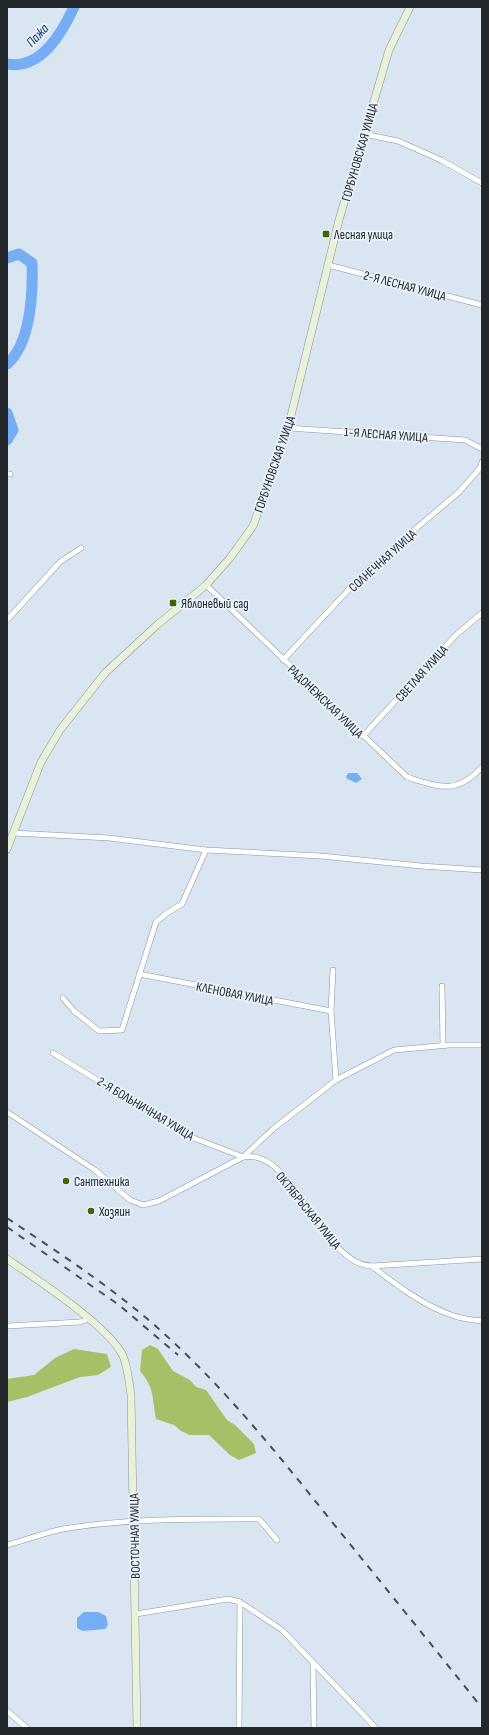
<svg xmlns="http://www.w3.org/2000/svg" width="489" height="1735" font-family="'Sofia Sans Condensed',sans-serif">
<rect width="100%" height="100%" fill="#dae5f2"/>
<g fill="#a6c067">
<path d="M 150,1345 L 158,1349 L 173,1371 L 190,1380 L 196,1387 L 206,1390 L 227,1420 L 235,1425 L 254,1444 L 256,1453 L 239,1460 L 230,1455 L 209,1435 L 190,1435 L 181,1431 L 174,1425 L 156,1419 C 152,1398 155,1389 140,1371 L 142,1350 Z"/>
<path d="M 74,1349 L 107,1354 L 111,1367 L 98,1375 L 80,1377 L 27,1397 L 7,1402 L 7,1379 L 34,1375 L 55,1358 Z"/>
</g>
<g fill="#76aef5">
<path d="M 348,773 L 357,773 L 362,779 L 356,783 L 346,778 Z"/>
<path d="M 84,1612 L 98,1612 L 106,1616 L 108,1625 L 105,1629 L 83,1631 L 77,1628 L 77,1618 Z"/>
</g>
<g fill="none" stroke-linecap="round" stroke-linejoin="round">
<g stroke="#76aef5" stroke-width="11">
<path d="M 7,64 C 41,70 62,33 74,7"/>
<path d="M 7,258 L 19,254 L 32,263 C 33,292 31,344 7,364"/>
<path d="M 7,413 L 13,430 L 7,440"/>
</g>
<defs>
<g id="street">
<path d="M 364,134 L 398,141 L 441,160 L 482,183"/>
<path d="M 328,265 L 482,305"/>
<path d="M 288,428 L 465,440 L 482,449"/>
<path d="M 7,474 L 10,474"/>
<path d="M 206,585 L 407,777 C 439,787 457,795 482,767"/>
<path d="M 7,620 L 60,562 L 81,548"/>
<path d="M 283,660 L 366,571 L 459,492 L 481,467 L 482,462"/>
<path d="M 363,736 L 456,635 L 482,613"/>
<path d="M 14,833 L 109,838 L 206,850 L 321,856 L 421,866 L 482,870"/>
<path d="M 333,970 L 331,1011 L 336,1080"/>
<path d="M 139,974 L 331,1011"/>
<path d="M 442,986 L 443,1046"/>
<path d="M 63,998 L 74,1011 L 99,1031 L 122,1030 L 156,922 L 167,913 L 182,904 L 206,850"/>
<path d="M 53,1053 L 191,1137 L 243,1157 L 273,1129 L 336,1080 L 394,1050 L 449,1045 L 482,1045"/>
<path d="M 7,1112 L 95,1170 L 130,1200 L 143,1205 L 159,1201 L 243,1157 C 295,1147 321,1265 372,1266 L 482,1259"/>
<path d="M 372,1266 C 396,1285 424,1306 454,1316 C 463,1319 473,1320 482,1321"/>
<path d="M 7,1326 L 80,1322 L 89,1319"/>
<path d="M 7,1545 C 25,1540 44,1533 63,1529 C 127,1518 194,1519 259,1519 L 277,1540"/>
<path d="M 136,1614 L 228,1599 L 240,1602 L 282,1630 L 376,1728"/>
<path d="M 313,1663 L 314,1728"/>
<path d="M 7,1711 L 27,1728"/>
<path d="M 239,1728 L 240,1602"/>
</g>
<g id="secondary">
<path d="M 7,849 L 41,762 L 60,730 L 105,673 L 157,625 L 206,585 L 230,558 L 253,526 L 288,428 L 339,220 L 389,50 L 410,7"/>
<path d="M 7,1259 C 35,1278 110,1327 123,1356 C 128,1368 129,1382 131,1395 L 137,1728"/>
</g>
</defs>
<use href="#street" stroke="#8b94a0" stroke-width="6"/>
<use href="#secondary" stroke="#8b94a0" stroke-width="8"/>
<use href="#street" stroke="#fff" stroke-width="5"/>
<use href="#secondary" stroke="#e9f1d6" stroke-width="7"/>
<g stroke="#484e54" stroke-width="2" stroke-dasharray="7 7" stroke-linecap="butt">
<path d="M 7,1218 C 59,1253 113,1288 160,1330 C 223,1386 276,1452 328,1517 C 380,1581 431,1644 482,1708"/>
<path d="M 7,1227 L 119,1305 L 178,1355"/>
</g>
</g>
<g fill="#4b5f05" stroke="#e9f2fd" stroke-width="1.5">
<rect x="322" y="230" width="8" height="8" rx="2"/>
<rect x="169" y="599" width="8" height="8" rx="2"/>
<circle cx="66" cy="1181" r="4"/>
<circle cx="91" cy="1211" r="4"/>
</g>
<g text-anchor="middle" stroke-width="3.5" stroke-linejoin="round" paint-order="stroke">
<g font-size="13" fill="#23272c" stroke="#e9f2fd">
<text transform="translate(359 152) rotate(-74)" y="5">ГОРБУНОВСКАЯ УЛИЦА</text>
<text transform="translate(405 285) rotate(15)" y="5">2-Я ЛЕСНАЯ УЛИЦА</text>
<text transform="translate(386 434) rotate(4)" y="5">1-Я ЛЕСНАЯ УЛИЦА</text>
<text transform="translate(274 464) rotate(-71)" y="5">ГОРБУНОВСКАЯ УЛИЦА</text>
<text transform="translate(382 560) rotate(-42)" y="5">СОЛНЕЧНАЯ УЛИЦА</text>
<text transform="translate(421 673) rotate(-48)" y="5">СВЕТЛАЯ УЛИЦА</text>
<text transform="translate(326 701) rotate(44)" y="5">РАДОНЕЖСКАЯ УЛИЦА</text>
<text transform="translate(235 993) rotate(11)" y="5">КЛЕНОВАЯ УЛИЦА</text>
<text transform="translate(146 1108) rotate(31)" y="5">2-Я БОЛЬНИЧНАЯ УЛИЦА</text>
<text transform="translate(309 1210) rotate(51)" y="5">ОКТЯБРЬСКАЯ УЛИЦА</text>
<text transform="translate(134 1536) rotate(-91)" y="5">ВОСТОЧНАЯ УЛИЦА</text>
</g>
<g font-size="13" fill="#23272c" stroke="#e9f2fd" text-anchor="start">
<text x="334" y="239">Лесная улица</text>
<text x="181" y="608">Яблоневый сад</text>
<text x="74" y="1186">Сантехника</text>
<text x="99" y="1216">Хозяин</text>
</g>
<g font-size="14" font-style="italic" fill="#032b57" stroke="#e9f2fd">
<text transform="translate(37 35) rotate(-46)" y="5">Пажа</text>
</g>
</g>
<rect width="489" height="1735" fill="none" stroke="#23272c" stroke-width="16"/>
</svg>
